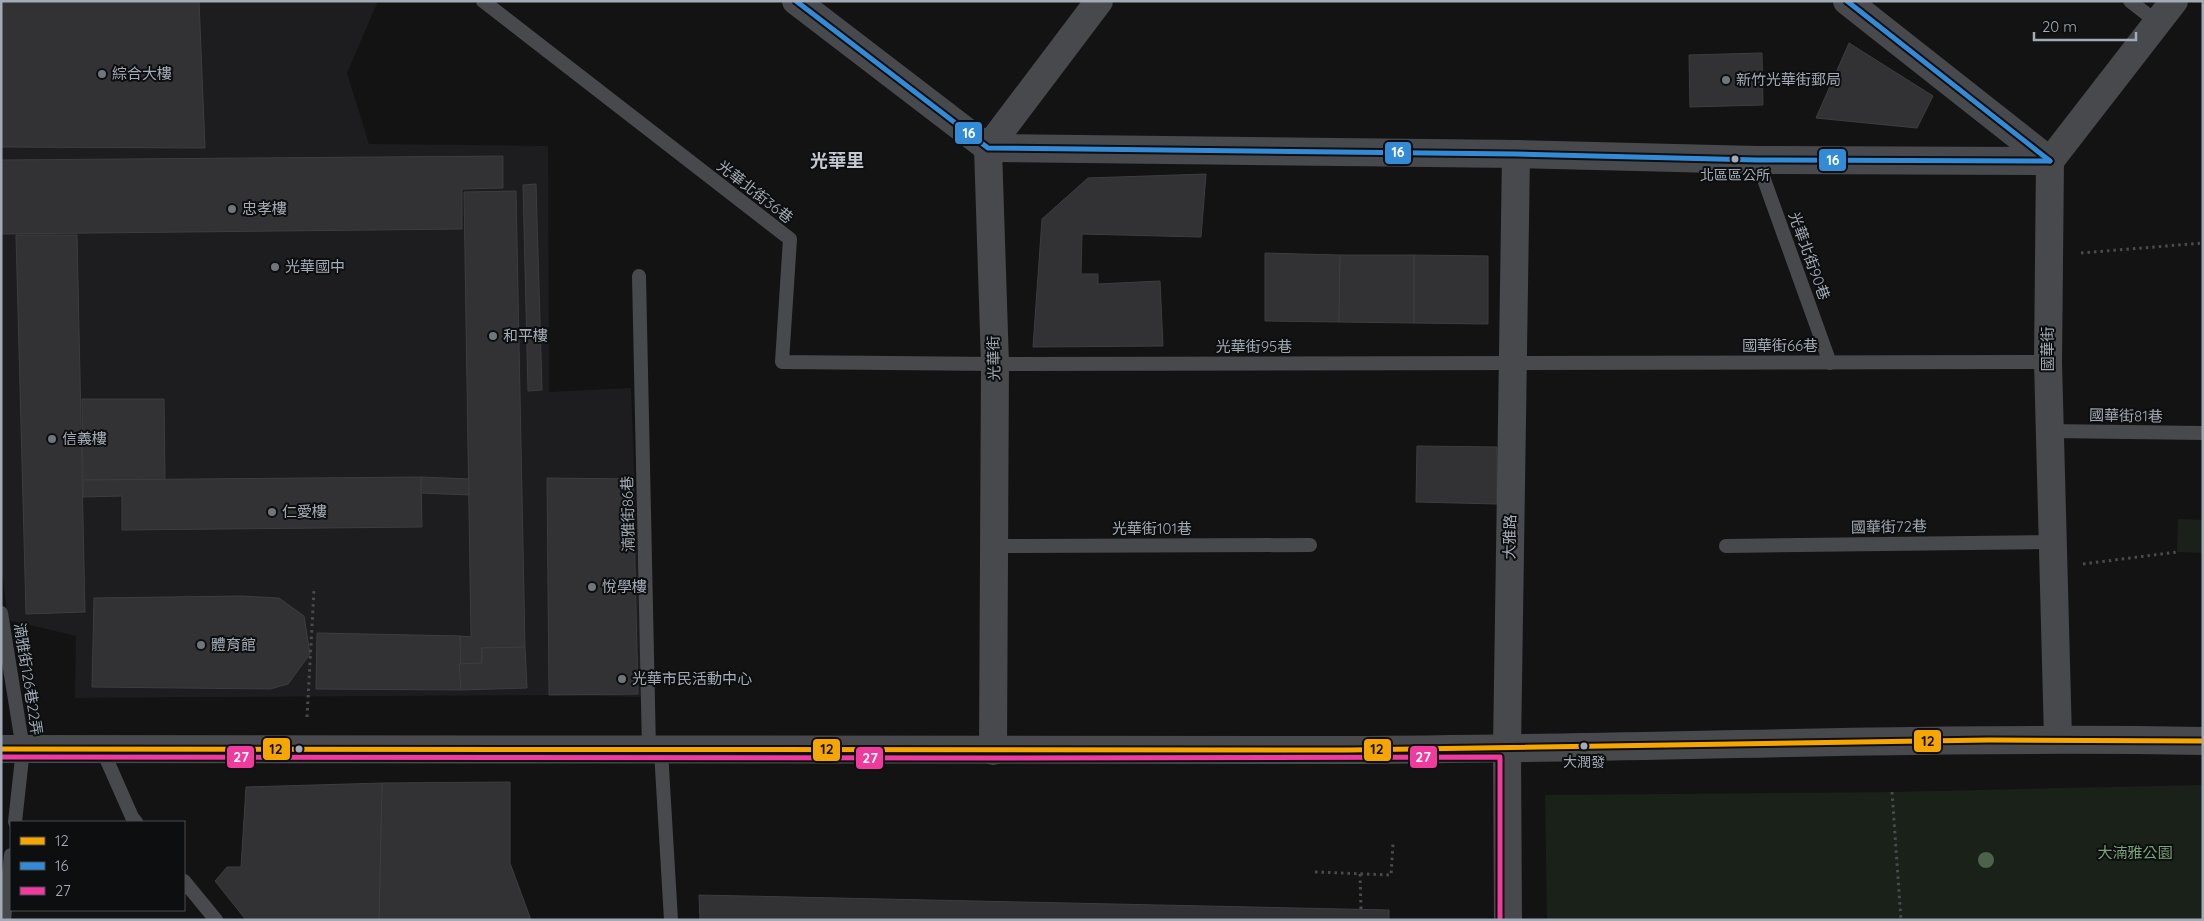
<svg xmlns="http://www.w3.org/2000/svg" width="2204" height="921" font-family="Quicksand,'Noto Sans TC',sans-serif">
<rect width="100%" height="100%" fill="#131313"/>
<path fill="#1d1d1f" d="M 1,1 L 378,1 L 347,73 L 369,144 L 548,146 L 549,392 L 631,388 L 643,697 L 549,695 L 75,698 L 76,636 L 8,620 L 1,563 Z"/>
<g fill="#192119">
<path d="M 2178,519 L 2203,520 L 2203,553 L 2177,552 Z"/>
<path d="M 2203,785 L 2203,920 L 1547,920 L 1545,795 L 1892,792 Z"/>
</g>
<g fill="#323234" stroke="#3c3d40">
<path d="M 1,1 L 199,1 L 205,148 L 1,147 Z"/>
<path d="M 1849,43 L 1933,96 L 1917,128 L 1816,118 Z"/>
<path d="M 1762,53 L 1763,105 L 1690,107 L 1689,55 Z"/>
<path d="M 503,156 L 503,188 L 462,189 L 462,229 L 1,234 L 1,160 Z"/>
<path d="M 1206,174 L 1201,237 L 1082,234 L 1081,274 L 1098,274 L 1098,284 L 1160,281 L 1163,346 L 1033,347 L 1042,219 L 1088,178 Z"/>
<path d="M 536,184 L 542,390 L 528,391 L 523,185 Z"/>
<path d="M 516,191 L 525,647 L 482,648 L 482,663 L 459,664 L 460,636 L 471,637 L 464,192 Z"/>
<path d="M 16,235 L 77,235 L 85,612 L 26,614 Z"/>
<path d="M 1265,253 L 1340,255 L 1339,322 L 1265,321 Z"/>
<path d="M 1340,255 L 1414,255 L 1414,323 L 1339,322 Z"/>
<path d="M 1414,255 L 1488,256 L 1488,324 L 1414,323 Z"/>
<path d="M 82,399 L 164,399 L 165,480 L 83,480 Z"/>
<path d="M 1417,446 L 1497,447 L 1497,504 L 1416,502 Z"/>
<path d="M 421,477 L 422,527 L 122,530 L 122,496 L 83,497 L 83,480 Z"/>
<path d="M 421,477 L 469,479 L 469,495 L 421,493 Z"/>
<path d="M 547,478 L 633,479 L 638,694 L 549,695 Z"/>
<path d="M 241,596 L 279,598 L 304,616 L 310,654 L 288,684 L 270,689 L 92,687 L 94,598 Z"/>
<path d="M 317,633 L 460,636 L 461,690 L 316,689 Z"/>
<path d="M 525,647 L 527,688 L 461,690 L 459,664 L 482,663 L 482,648 Z"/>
<path d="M 510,782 L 510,863 L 531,920 L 379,920 L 382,783 Z"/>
<path d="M 382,783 L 379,920 L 246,920 L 215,881 L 227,867 L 241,867 L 246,787 Z"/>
<path d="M 699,895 L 1389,910 L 1389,920 L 700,920 Z"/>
</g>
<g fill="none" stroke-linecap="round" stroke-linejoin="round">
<g stroke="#494b4e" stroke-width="3" stroke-dasharray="2.5 4" stroke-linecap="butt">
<path d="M 2081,253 L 2203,243"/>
<path d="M 2083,564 L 2177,552"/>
<path d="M 307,717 L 314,590"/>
<path d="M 1892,792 L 1901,920"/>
<path d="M 1315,872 L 1391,875 L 1393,844"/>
<path d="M 1360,874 L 1361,909"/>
</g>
<g stroke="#47494c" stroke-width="14">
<path d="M 483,1 L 790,239 L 782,362 L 995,364 L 2048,362"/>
<path d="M 2130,1 L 2157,22"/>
<path d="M 1757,160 L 1830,363"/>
<path d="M 639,276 L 649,750"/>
<path d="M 2049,431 L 2203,433"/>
<path d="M 994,546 L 1310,545"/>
<path d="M 1726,546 L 2053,542"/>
<path d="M 1,613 L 23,749 L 15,822"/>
<path d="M 102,749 L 132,817 L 136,822"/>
<path d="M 661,751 L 671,920"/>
<path d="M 184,881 L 216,920"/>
<path d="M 4,920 L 11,855"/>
</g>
<g stroke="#47494c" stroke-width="28">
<path d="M 796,1 L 988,148 L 1516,154 L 1757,160 L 2050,161"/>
<path d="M 1847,1 L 2050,161"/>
<path d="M 2058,738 L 2048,362 L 2050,161 L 2174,1"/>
<path d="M 993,751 L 995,364 L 988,148 L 1099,1"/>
<path d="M 1508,920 L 1507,749 L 1516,154"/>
</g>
<path stroke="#47494c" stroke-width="28" d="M 1,749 L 1349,750 C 1633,749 1918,736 2203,741"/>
<defs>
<path id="bus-1" d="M 1,749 L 1349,750 L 1989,740 L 2203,741"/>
<g id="bus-2">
<path d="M 796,1 L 988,148 L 1516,154 L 1757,160 L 2050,161"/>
<path d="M 1847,1 L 2050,161"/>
</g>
<path id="bus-3" d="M 1,757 L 993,758 L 1500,757 L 1500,920"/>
</defs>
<use href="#bus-1" stroke="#0d0e0f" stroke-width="9"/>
<use href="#bus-2" stroke="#0d0e0f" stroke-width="9"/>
<use href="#bus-3" stroke="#0d0e0f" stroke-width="9"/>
<use href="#bus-1" stroke="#f7a600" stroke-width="5"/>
<use href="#bus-2" stroke="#338bd7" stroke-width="5"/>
<use href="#bus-3" stroke="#f13a9d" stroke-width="5"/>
</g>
<circle fill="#4c624a" cx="1986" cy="860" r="8"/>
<g fill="#71767d" stroke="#0d0e0f" stroke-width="2">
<circle cx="102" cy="74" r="5"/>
<circle cx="1726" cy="80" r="5"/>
<circle cx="232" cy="209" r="5"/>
<circle cx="275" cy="267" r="5"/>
<circle cx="493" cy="336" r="5"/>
<circle cx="52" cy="439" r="5"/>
<circle cx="272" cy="512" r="5"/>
<circle cx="592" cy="587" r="5"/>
<circle cx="201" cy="645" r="5"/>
<circle cx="622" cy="679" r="5"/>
</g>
<g fill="#a3abb6" stroke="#0d0e0f" stroke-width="2">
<circle cx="1735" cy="159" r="4.5"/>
<circle cx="1584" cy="746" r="4.5"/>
<circle cx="299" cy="749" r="4.5"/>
</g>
<g text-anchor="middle" stroke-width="4" stroke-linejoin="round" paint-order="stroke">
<g font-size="14" fill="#a3abb6" stroke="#0d0e0f">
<text x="1735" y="180">北區區公所</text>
<text x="1584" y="767">大潤發</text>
</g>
<g font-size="15" fill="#a3abb6" stroke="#0d0e0f" text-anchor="start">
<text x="112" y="79">綜合大樓</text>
<text x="1736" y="85">新竹光華街郵局</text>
<text x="242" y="214">忠孝樓</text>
<text x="285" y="272">光華國中</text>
<text x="503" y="341">和平樓</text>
<text x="62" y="444">信義樓</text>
<text x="282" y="517">仁愛樓</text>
<text x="602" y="592">悅學樓</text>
<text x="211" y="650">體育館</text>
<text x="632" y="684">光華市民活動中心</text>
</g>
<g font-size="15" fill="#a3abb6" stroke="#0d0e0f">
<text transform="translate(755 192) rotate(38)" y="5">光華北街36巷</text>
<text transform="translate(1809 256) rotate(70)" y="5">光華北街90巷</text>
<text x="1780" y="351">國華街66巷</text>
<text x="1254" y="352">光華街95巷</text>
<text transform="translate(2048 349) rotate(-90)" y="5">國華街</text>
<text transform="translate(994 358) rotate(-91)" y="5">光華街</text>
<text transform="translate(2126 416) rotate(1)" y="5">國華街81巷</text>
<text transform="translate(628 514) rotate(-91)" y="5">湳雅街86巷</text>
<text transform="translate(1889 527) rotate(-1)" y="5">國華街72巷</text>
<text x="1152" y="534">光華街101巷</text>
<text transform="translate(1510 537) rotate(-89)" y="5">大雅路</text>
<text transform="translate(28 679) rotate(81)" y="5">湳雅街126巷22弄</text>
</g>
<g font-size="15" fill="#7aa377" stroke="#0d0e0f">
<text x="2135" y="858">大湳雅公園</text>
</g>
<g font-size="18" font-weight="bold" fill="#c4c9d2" stroke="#0d0e0f">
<text x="837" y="167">光華里</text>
</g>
</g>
<g stroke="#0d0e0f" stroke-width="2">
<rect x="954" y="121" width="29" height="24" rx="5" fill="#338bd7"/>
<rect x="1384" y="141" width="28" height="24" rx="5" fill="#338bd7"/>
<rect x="1818" y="148" width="29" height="24" rx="5" fill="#338bd7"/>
<rect x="1913" y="729" width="29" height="24" rx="5" fill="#f7a600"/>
<rect x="262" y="737" width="29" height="24" rx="5" fill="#f7a600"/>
<rect x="1363" y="738" width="29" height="24" rx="5" fill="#f7a600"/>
<rect x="812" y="738" width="29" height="24" rx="5" fill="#f7a600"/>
<rect x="1409" y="745" width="29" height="24" rx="5" fill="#f13a9d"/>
<rect x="226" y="745" width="29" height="24" rx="5" fill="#f13a9d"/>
<rect x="855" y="746" width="29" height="24" rx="5" fill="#f13a9d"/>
</g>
<g font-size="14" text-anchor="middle" font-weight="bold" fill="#fff">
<text x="969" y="138">16</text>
<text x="1398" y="157">16</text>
<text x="1833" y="165">16</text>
<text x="1423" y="762">27</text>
<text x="241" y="762">27</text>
<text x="870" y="763">27</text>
</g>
<g font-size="14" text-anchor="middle" font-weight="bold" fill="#111">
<text x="1928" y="746">12</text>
<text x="276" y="754">12</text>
<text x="1377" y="754">12</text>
<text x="827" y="754">12</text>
</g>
<rect width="2204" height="921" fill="none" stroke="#a3abb6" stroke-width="5"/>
<rect x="10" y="821" width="175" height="90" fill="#0d0e0f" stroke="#494d52"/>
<rect x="20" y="837" width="25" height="8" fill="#f7a600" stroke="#494d52"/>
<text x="55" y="846" font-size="15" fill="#a3abb6">12</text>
<rect x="20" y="862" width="25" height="8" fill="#338bd7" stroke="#494d52"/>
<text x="55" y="871" font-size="15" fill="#a3abb6">16</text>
<rect x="20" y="887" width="25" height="8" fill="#f13a9d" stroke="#494d52"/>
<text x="55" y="896" font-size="15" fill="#a3abb6">27</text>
<path d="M2034 32v8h102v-8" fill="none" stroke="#a3abb6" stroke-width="2.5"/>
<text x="2042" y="32" font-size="15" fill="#a3abb6" stroke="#0d0e0f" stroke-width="4" paint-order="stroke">20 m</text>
</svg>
